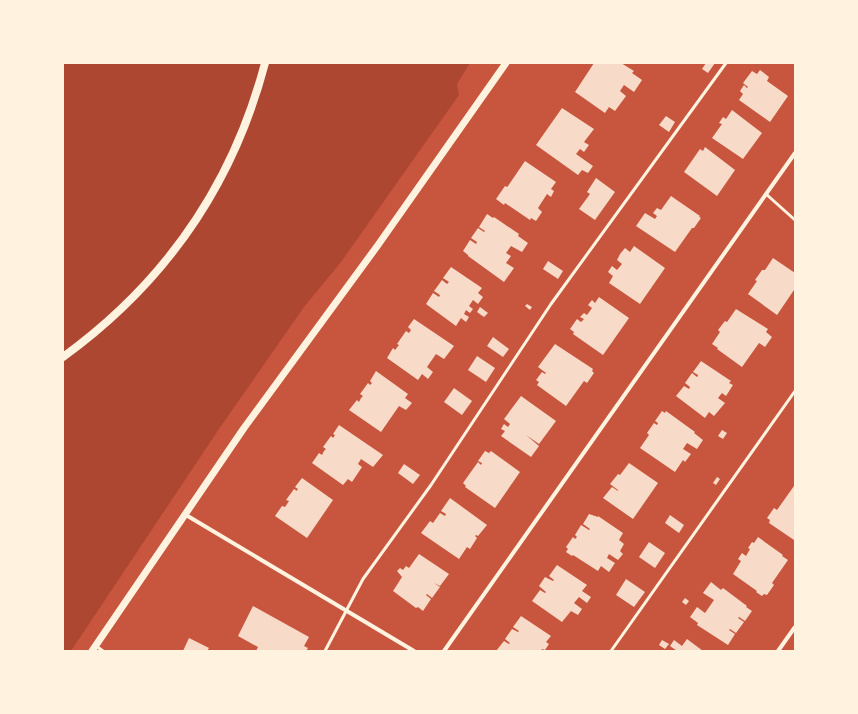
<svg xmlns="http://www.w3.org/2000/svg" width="858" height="714" font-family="'Titillium Web',sans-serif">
<rect width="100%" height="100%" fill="#c8553d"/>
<path fill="#ae4732" d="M 63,63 L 470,63 L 457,84 L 459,95 L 341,262 L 304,307 L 219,429 L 71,651 L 63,651 Z"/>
<g fill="#f7dbc8">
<path d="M 594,63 L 621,63 L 634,71 L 632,73 L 642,80 L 634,92 L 624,85 L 620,91 L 626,96 L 615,111 L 609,107 L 605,113 L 575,92 Z"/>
<path d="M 706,63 L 715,63 L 708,73 L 702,69 Z"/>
<path d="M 760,70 L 769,77 L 767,81 L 788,96 L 770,122 L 739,100 L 743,94 L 740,91 L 744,85 L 747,88 L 748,87 L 743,83 L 752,71 L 757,74 Z"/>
<path d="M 562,108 L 594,129 L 584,142 L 589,145 L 584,152 L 580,149 L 576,154 L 593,166 L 588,173 L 582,170 L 578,175 L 536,145 Z"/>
<path d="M 732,110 L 762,133 L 743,159 L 712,138 L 722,124 L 719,123 L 723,117 L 726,119 Z"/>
<path d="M 666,116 L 675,122 L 669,132 L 659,125 Z"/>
<path d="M 705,147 L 735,170 L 717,196 L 684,172 L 700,149 L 703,151 Z"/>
<path d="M 525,161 L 556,182 L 551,189 L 554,191 L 551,197 L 547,194 L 538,208 L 542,212 L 536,221 L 531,218 L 530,220 L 505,203 L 504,205 L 496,199 L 505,186 L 507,187 L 508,186 Z"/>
<path d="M 596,178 L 615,192 L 595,220 L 579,209 L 590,194 L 587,192 Z"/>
<path d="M 671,196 L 700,216 L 699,217 L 701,218 L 694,228 L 692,228 L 675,252 L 636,226 L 645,213 L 655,219 L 657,216 L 653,213 L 657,208 L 661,210 Z"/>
<path d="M 487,214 L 493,218 L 494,217 L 519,234 L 518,236 L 528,243 L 522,252 L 511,246 L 506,253 L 511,256 L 506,263 L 514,268 L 504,282 L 468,256 L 468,255 L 463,251 L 470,240 L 476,244 L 477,242 L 471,238 L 478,228 L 484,232 L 485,231 L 479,227 Z"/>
<path d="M 634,246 L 665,268 L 640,304 L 609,283 L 613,276 L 608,272 L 612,266 L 617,270 L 622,264 L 617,260 L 620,254 L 625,248 L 630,252 Z"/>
<path d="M 773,258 L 795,273 L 795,291 L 794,290 L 777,315 L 748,294 L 757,281 L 755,280 L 762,270 L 765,270 Z"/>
<path d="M 548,261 L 563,271 L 558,279 L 543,269 Z"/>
<path d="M 451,267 L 482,288 L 478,293 L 483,297 L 478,304 L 473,300 L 469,306 L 473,309 L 470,313 L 466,310 L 464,314 L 469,317 L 466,322 L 461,318 L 456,326 L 426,304 L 433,293 L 439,297 L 440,295 L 434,291 L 442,280 L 447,284 L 449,282 L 443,278 Z"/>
<path d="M 599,297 L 629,318 L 603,355 L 573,334 L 574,332 L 570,329 L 577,319 L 581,322 L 584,319 L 580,317 L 584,313 L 587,315 L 592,308 L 588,305 L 592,300 L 595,303 Z"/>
<path d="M 527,304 L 532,307 L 530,310 L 525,306 Z"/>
<path d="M 480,307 L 488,313 L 484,317 L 477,312 Z"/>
<path d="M 736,309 L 768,329 L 766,332 L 772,337 L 765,347 L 759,343 L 742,367 L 717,349 L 718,348 L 712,344 L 720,332 L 718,330 L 725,321 L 727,322 Z"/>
<path d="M 414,319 L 454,346 L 444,359 L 436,354 L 427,367 L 433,372 L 428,379 L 422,374 L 418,380 L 387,358 L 393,348 L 395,350 L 399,345 L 397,344 L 406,331 L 409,333 L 411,330 L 408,327 Z"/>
<path d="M 493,337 L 509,349 L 503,357 L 487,346 Z"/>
<path d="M 555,344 L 593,369 L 592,371 L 594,373 L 587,383 L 584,381 L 566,406 L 537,385 L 539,382 L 536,380 L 542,372 L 545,374 L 546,373 L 538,367 Z"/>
<path d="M 477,356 L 495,368 L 486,382 L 468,370 Z"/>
<path d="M 701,361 L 731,381 L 729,383 L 733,385 L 726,396 L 722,393 L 718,398 L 725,403 L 714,416 L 709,412 L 705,418 L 676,396 L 684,386 L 689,389 L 690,387 L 685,383 L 692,373 L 697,377 L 698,376 L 698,375 L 693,372 Z"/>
<path d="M 376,371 L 408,394 L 405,398 L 412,403 L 406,410 L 399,406 L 381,432 L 349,410 L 357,400 L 359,402 L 361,398 L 363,396 L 360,394 L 368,383 L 370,385 L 372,383 L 370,381 Z"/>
<path d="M 454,388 L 472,401 L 462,415 L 444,402 Z"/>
<path d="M 521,396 L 556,421 L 539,444 L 526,435 L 539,446 L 531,457 L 501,436 L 505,431 L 501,429 L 504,424 L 508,427 L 510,424 L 504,419 Z"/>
<path d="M 662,411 L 665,413 L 666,411 L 695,432 L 694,433 L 703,440 L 697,449 L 687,443 L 683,449 L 691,454 L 685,462 L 683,460 L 675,472 L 640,448 L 649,435 L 647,433 L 654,423 L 657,425 L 658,423 L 655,421 Z"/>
<path d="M 339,425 L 383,455 L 373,467 L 361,459 L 358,464 L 362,467 L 352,482 L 348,479 L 343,485 L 312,463 L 319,453 L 322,455 L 324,451 L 326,449 L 323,447 L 331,436 L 333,438 L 335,435 L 333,434 Z"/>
<path d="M 722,430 L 727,433 L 723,439 L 718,436 Z"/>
<path d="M 485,451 L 489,453 L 491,451 L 520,472 L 495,508 L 465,487 L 466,486 L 463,483 L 478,462 L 481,465 L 482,463 L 478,461 Z"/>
<path d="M 629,463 L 658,483 L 633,519 L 603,498 L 612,487 L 618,491 L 618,490 L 610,484 L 618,474 L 620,475 Z"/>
<path d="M 404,464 L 420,475 L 413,484 L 398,473 Z"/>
<path d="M 717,477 L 720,479 L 716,485 L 713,483 Z"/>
<path d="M 302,478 L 333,500 L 307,538 L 275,516 L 282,506 L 285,507 L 289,501 L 286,500 L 294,489 L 297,491 L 297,490 L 298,489 L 295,487 Z"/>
<path d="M 794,486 L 795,538 L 794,540 L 769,523 L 770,520 L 767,518 L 774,508 L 777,510 Z"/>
<path d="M 450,498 L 487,525 L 478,536 L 476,535 L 475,536 L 477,538 L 470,549 L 467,547 L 459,559 L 421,533 L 430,521 L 433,523 L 440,513 L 445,516 L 446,514 L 441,511 Z"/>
<path d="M 589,514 L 598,517 L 598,516 L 623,533 L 619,540 L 624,544 L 620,551 L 623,554 L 618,560 L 609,554 L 607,558 L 615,563 L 609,572 L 601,566 L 598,571 L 573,555 L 572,556 L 566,552 L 568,549 L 566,547 L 573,537 L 575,539 L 577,537 L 575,535 L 581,525 L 589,530 L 590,529 L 583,524 Z"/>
<path d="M 670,515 L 684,525 L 679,533 L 665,523 Z"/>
<path d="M 758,537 L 783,555 L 782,556 L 788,560 L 772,583 L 774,585 L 767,595 L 764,594 L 762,596 L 756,592 L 757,591 L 733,574 L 741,561 L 738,559 L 742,553 L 746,556 L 750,549 L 748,548 L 752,542 L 754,543 Z"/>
<path d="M 649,542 L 665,553 L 655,568 L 639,557 Z"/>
<path d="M 419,554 L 449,574 L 440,586 L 434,583 L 440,587 L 432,598 L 427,594 L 426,595 L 431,599 L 423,611 L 418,607 L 416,608 L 393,591 L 402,577 L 397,571 L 400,568 L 403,570 L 406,566 L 409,568 Z"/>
<path d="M 557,565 L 587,585 L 582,591 L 591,597 L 587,603 L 579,597 L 574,603 L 582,609 L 578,615 L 571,611 L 562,622 L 532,601 L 540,590 L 545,593 L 546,592 L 539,586 L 545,577 L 553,581 L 554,580 L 549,576 Z"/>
<path d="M 626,579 L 645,592 L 634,607 L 616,595 Z"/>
<path d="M 711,582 L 721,590 L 723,588 L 747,606 L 746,607 L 752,611 L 745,621 L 739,617 L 738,618 L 744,622 L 736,633 L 730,629 L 729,630 L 735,634 L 728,645 L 697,625 L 698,623 L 690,617 L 697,607 L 705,613 L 714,600 L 703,593 Z"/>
<path d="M 685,598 L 689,601 L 686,605 L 682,602 Z"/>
<path d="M 253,606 L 309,637 L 304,646 L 308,648 L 306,651 L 256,651 L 258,647 L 238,636 Z"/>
<path d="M 521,616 L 551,636 L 546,642 L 549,644 L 545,650 L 542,649 L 541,651 L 496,651 L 504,641 L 509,644 L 510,643 L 505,639 L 512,629 L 518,632 L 519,631 L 513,627 Z"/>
<path d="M 189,638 L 209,648 L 207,651 L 183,651 Z"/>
<path d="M 687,639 L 703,651 L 677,651 L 670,646 L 674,640 L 682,646 Z"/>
<path d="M 662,640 L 669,644 L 665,649 L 659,645 Z"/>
</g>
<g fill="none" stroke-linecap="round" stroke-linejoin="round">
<g stroke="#fff3e0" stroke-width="3">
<path d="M 766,194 L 795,220"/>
<path d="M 96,646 L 103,651"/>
<path d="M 325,651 L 363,579 L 431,485 L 551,304 L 726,63"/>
<path d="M 611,651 L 795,391"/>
</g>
<g stroke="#fff3e0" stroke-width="4">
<path d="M 186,515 L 414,651"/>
<path d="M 444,651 L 795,153"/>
<path d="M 778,651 L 795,627"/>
</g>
<path stroke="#fff3e0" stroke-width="7" d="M 92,651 L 244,428 L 378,245 L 506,63"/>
<path stroke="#fff3e0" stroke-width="8" d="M 63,357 C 165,283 233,185 265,63"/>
</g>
<rect width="858" height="714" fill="none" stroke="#fff3e0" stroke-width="128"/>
</svg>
